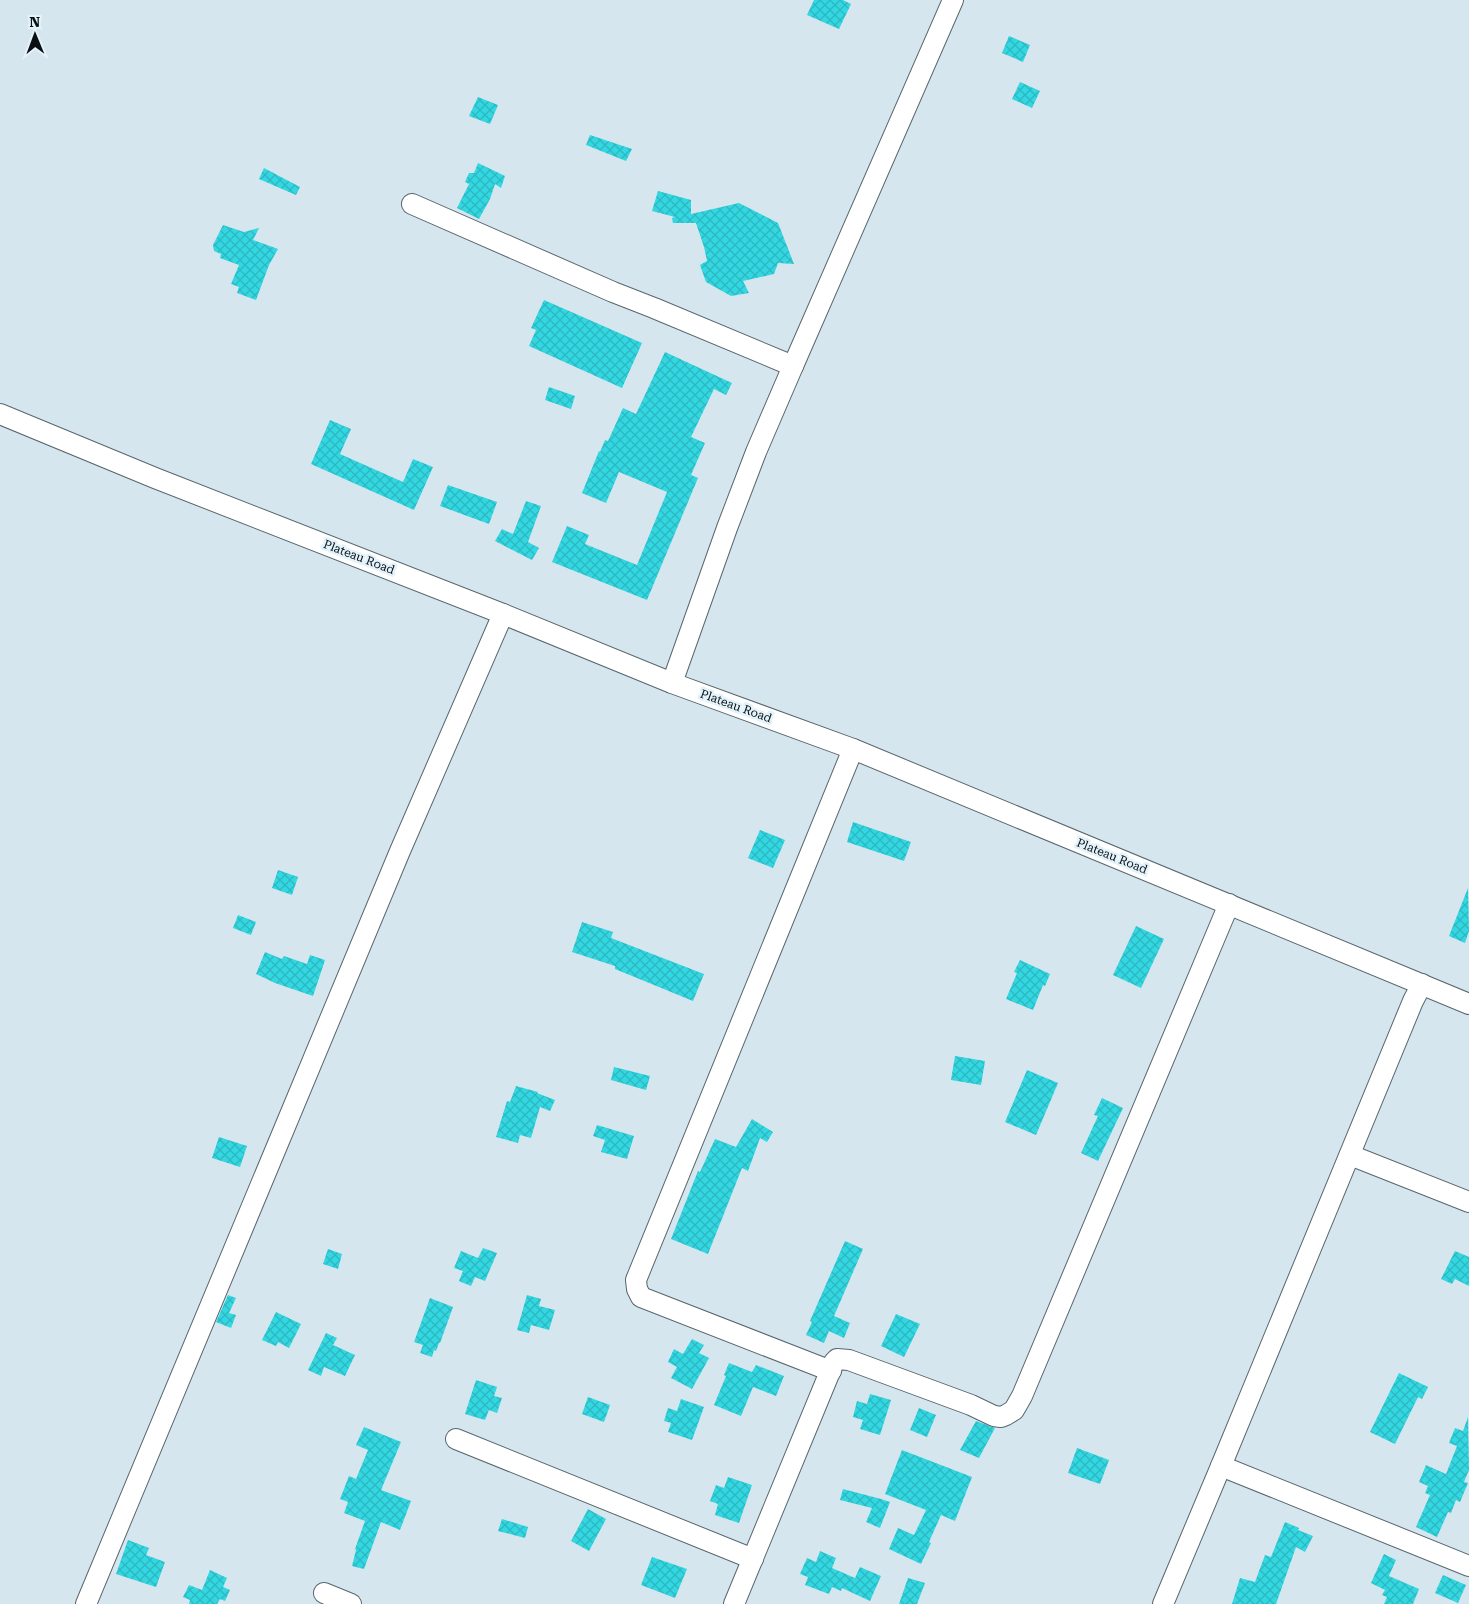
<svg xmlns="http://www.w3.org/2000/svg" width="1469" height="1604" font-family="'Roboto Serif',serif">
<defs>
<pattern id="building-cross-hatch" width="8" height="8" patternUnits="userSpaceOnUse" patternTransform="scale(1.25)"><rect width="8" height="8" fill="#33d7e1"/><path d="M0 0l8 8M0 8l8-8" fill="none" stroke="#2cb8c0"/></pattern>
</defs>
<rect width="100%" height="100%" fill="#d6e6ee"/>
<g fill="url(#building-cross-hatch)">
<path d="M 814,0 L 843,0 L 851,4 L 839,29 L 807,15 Z"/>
<path d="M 1009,36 L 1030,45 L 1023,62 L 1002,53 Z"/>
<path d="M 1020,82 L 1040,91 L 1032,108 L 1012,99 Z"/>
<path d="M 478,97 L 498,105 L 490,124 L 469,116 Z"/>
<path d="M 590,135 L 632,149 L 626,161 L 586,145 Z"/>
<path d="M 478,163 L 505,176 L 501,188 L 495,184 L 490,199 L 479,219 L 457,208 L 469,184 L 465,182 L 469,173 L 474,173 Z"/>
<path d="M 264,168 L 300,187 L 296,195 L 259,179 Z"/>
<path d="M 658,191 L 691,200 L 691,214 L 739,203 L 778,223 L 794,264 L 778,263 L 774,274 L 743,281 L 749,293 L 731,296 L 706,282 L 700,265 L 707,261 L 704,247 L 696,223 L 673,223 L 672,218 L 675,217 L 652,211 Z"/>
<path d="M 223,225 L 244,232 L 259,228 L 253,240 L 278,249 L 269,265 L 256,300 L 237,293 L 239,287 L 231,284 L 239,265 L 220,258 L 221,254 L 214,251 L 213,245 Z"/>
<path d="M 544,300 L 642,343 L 622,388 L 529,346 L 536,330 L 531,328 Z"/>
<path d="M 665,352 L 732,383 L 726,395 L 714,389 L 691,437 L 705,443 L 691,475 L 698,478 L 647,600 L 552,562 L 567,526 L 589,535 L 585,544 L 637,565 L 667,492 L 619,472 L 606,503 L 582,493 L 599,451 L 600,452 L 605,440 L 608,441 L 623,408 L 636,414 Z"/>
<path d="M 549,387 L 575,396 L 571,409 L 545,400 Z"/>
<path d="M 330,420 L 351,429 L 340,454 L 403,482 L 413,459 L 433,467 L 414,510 L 311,464 Z"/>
<path d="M 448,485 L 497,502 L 489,524 L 440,506 Z"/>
<path d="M 526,501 L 541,506 L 528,542 L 539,548 L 532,560 L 495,541 L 502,529 L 513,534 Z"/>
<path d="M 853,822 L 911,842 L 904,861 L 847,842 Z"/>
<path d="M 760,830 L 785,840 L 773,868 L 748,858 Z"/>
<path d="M 278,870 L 298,877 L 292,895 L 272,888 Z"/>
<path d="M 1468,888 L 1469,931 L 1465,943 L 1449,936 Z"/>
<path d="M 238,915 L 256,922 L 251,935 L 233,928 Z"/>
<path d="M 582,922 L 613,932 L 611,938 L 704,974 L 693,1001 L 615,969 L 615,966 L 572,952 Z"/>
<path d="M 1136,926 L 1164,939 L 1141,988 L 1113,975 Z"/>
<path d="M 265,952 L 282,959 L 284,956 L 307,964 L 310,955 L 325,960 L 313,996 L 275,983 L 256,974 Z"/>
<path d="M 1020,960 L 1050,974 L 1045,986 L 1043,985 L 1033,1010 L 1006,999 L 1017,973 L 1014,972 Z"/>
<path d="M 955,1056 L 985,1061 L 981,1085 L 951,1080 Z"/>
<path d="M 614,1067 L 650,1076 L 646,1090 L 611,1080 Z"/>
<path d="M 1027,1070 L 1058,1083 L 1036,1135 L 1005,1122 Z"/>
<path d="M 516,1086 L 538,1092 L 537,1093 L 555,1100 L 550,1111 L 540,1107 L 531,1138 L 520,1135 L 518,1143 L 496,1137 L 507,1101 L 510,1102 Z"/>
<path d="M 1102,1098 L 1123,1108 L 1098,1161 L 1081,1153 L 1098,1116 L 1094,1115 Z"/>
<path d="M 752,1119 L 773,1132 L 767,1142 L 760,1138 L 748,1171 L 742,1168 L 708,1254 L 671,1239 L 698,1171 L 700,1172 L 715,1139 L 736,1147 Z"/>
<path d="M 597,1125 L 634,1136 L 627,1159 L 601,1152 L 605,1140 L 593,1136 Z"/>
<path d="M 219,1137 L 247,1146 L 240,1167 L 212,1158 Z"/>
<path d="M 845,1241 L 863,1249 L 834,1316 L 850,1323 L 844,1338 L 829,1331 L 824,1343 L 806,1335 L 812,1322 L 810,1321 Z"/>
<path d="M 483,1248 L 497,1253 L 485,1281 L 475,1277 L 471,1286 L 459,1281 L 463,1271 L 454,1268 L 461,1251 L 478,1258 Z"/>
<path d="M 328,1249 L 342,1254 L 338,1269 L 323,1264 Z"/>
<path d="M 1455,1251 L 1469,1257 L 1469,1286 L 1455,1279 L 1452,1284 L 1441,1279 Z"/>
<path d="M 228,1295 L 236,1298 L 229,1313 L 236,1315 L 231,1328 L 216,1322 Z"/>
<path d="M 527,1295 L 541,1299 L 539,1306 L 555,1310 L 549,1330 L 531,1325 L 529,1333 L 517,1330 Z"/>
<path d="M 430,1298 L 453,1307 L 440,1343 L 439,1343 L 436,1351 L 434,1350 L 432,1357 L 420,1353 L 423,1345 L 414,1342 Z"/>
<path d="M 276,1312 L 301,1324 L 289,1348 L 278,1342 L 276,1346 L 262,1340 Z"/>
<path d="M 896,1314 L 920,1324 L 904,1357 L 881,1346 Z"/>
<path d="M 326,1333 L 337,1338 L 333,1345 L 355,1355 L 345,1376 L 324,1367 L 321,1376 L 308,1370 Z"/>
<path d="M 692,1339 L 704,1345 L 699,1353 L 709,1358 L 692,1389 L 671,1378 L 677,1367 L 668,1362 L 674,1349 L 683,1354 Z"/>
<path d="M 729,1363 L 752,1372 L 756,1365 L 784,1376 L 776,1396 L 753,1387 L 741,1416 L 714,1405 L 726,1376 L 724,1375 Z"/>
<path d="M 1399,1373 L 1428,1387 L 1422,1399 L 1418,1397 L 1395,1444 L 1370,1432 Z"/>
<path d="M 476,1380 L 497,1387 L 494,1396 L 502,1398 L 497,1413 L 489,1410 L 485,1420 L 465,1414 Z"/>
<path d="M 870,1394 L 891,1400 L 880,1435 L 860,1429 L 863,1420 L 853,1417 L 857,1401 L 867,1404 Z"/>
<path d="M 588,1397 L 610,1405 L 604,1422 L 582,1414 Z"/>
<path d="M 681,1399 L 704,1407 L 692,1440 L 668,1432 L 671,1423 L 664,1421 L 668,1408 L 677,1411 Z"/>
<path d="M 919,1408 L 936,1415 L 927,1437 L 910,1430 Z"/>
<path d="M 1468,1417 L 1469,1470 L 1464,1482 L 1468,1483 L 1460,1502 L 1456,1500 L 1451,1513 L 1448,1512 L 1437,1537 L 1416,1527 L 1430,1495 L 1425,1493 L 1428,1486 L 1419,1482 L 1426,1465 L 1446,1474 L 1457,1446 L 1449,1443 L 1455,1428 L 1463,1431 Z"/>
<path d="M 976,1421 L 995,1428 L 979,1458 L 960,1450 Z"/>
<path d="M 364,1427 L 401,1442 L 381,1490 L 411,1501 L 400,1530 L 381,1522 L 364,1569 L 352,1566 L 356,1550 L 355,1549 L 365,1521 L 344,1513 L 348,1502 L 340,1499 L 349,1476 L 356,1479 L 368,1450 L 356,1445 Z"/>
<path d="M 1077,1448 L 1109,1460 L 1100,1484 L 1068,1473 Z"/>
<path d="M 902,1450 L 972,1477 L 955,1521 L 941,1515 L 929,1542 L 931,1543 L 921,1564 L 889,1549 L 898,1528 L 914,1535 L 926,1510 L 885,1494 Z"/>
<path d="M 728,1477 L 752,1485 L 739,1523 L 715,1515 L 718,1504 L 710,1501 L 716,1485 L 724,1488 Z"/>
<path d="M 843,1489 L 881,1499 L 890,1502 L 880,1528 L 866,1522 L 872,1508 L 840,1500 Z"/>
<path d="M 588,1509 L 606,1519 L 589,1551 L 571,1541 Z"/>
<path d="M 502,1519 L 528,1527 L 525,1538 L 498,1531 Z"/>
<path d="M 1285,1522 L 1299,1528 L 1298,1530 L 1313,1536 L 1305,1552 L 1296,1547 L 1276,1604 L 1232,1604 L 1240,1578 L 1255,1582 L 1265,1555 L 1271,1557 Z"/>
<path d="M 128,1540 L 149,1548 L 146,1555 L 165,1562 L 156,1587 L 116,1574 Z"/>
<path d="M 820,1551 L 836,1558 L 832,1568 L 855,1578 L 860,1567 L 881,1576 L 870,1601 L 842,1588 L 841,1591 L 832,1587 L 829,1594 L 805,1585 L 808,1577 L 800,1574 L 807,1558 L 816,1562 Z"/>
<path d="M 1384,1554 L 1396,1560 L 1389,1576 L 1419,1589 L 1413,1604 L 1384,1604 L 1387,1597 L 1382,1595 L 1385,1590 L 1371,1583 Z"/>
<path d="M 652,1557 L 687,1569 L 675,1598 L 641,1585 Z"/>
<path d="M 210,1570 L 227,1578 L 223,1587 L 230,1590 L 225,1601 L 220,1599 L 217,1604 L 189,1604 L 190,1600 L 183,1597 L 189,1585 L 202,1590 Z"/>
<path d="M 1443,1575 L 1466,1585 L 1458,1603 L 1435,1593 Z"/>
<path d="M 908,1578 L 925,1583 L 917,1604 L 899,1604 Z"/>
</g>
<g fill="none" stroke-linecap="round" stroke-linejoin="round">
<defs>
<g id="minor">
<path d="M 412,204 L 613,292 L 654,308 L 793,366 L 756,452 L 727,528 L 672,683"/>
<path d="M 793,366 L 953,0"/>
<path d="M 0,414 L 155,478 L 503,614 L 672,683 L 853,749 L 1469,1004"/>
<path d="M 1350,1155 L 1469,1202"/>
<path d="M 831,1371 L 641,1297 L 637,1289 L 636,1280 L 853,749"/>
<path d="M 456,1439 L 753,1559"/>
<path d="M 1221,1466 L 1469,1566"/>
<path d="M 324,1593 L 351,1604"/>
<path d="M 86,1604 L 400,851 L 503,614"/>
<path d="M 734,1604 L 834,1362 L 837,1359 L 849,1360 L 971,1405 L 994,1416 L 1001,1417 L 1006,1415 L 1014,1410 L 1022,1396 L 1229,904"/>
<path d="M 1163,1604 L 1221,1466 L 1413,1001 L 1422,984"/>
</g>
</defs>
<use href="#minor" stroke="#58666d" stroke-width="22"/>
<use href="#minor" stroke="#fff" stroke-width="20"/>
</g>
<g text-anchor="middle" stroke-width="5" stroke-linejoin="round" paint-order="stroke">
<g font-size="12" fill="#0b1013" stroke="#e3f3fb">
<text transform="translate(359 557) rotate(21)" y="4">Plateau Road</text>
<text transform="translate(736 706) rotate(20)" y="4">Plateau Road</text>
<text transform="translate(1112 856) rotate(22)" y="4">Plateau Road</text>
</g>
</g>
<g transform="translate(35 35) rotate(359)" stroke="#e3f3fb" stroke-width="4" paint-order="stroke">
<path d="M0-4L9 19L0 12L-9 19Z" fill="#0b1013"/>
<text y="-8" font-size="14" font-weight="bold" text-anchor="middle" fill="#0b1013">N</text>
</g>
</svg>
